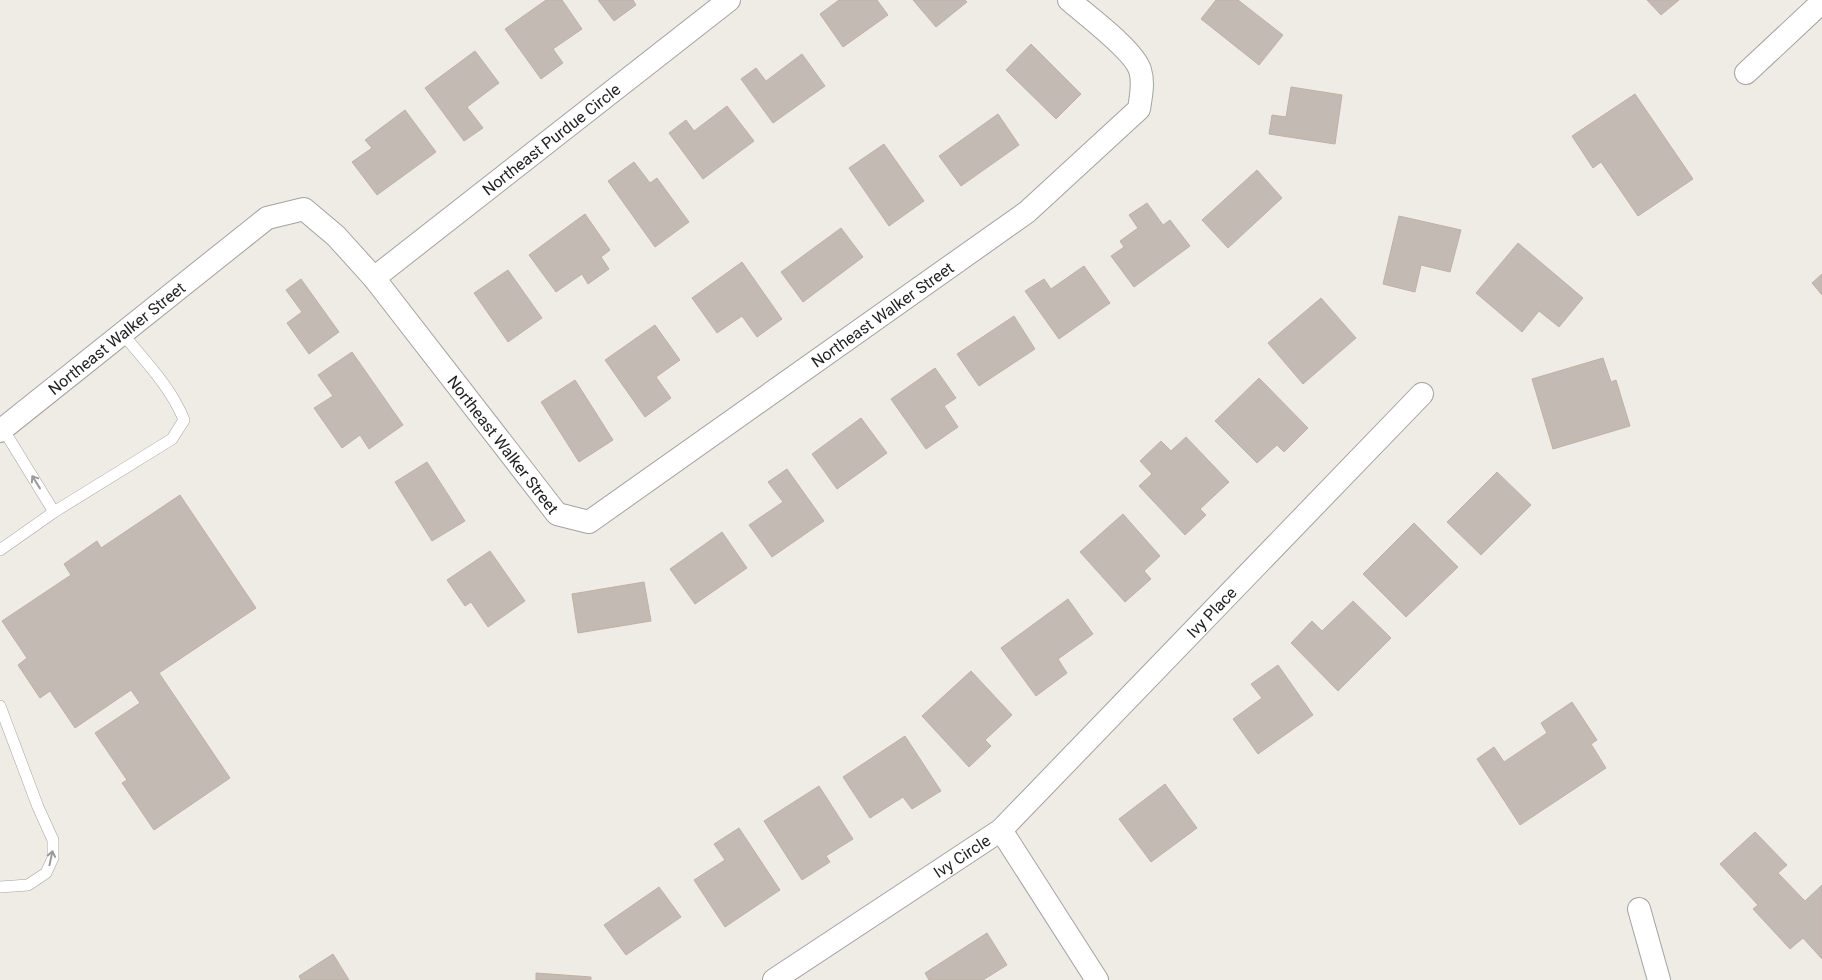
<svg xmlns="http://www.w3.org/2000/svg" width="1822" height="980" font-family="Roboto,sans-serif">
<rect width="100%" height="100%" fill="#efebe5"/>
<g fill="#c4bab4" stroke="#c1b0a7">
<path d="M 546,0 L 562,0 L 582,29 L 553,49 L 563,63 L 541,79 L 505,29 Z"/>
<path d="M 598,0 L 633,0 L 636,5 L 614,21 Z"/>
<path d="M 839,0 L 877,0 L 888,15 L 843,47 L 820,14 Z"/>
<path d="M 913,0 L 965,0 L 967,2 L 936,27 Z"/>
<path d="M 1216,0 L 1238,0 L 1283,35 L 1259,65 L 1201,19 Z"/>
<path d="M 1647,0 L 1679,0 L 1661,15 Z"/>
<path d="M 1031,44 L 1081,94 L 1056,119 L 1006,70 Z"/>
<path d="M 475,51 L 499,83 L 467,107 L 483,128 L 464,141 L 425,88 Z"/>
<path d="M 802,54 L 825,86 L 773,123 L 741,79 L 756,68 L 766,81 Z"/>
<path d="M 1291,87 L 1342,95 L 1335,144 L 1269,134 L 1272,115 L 1286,117 Z"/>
<path d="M 1635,94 L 1693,179 L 1638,216 L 1601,162 L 1593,168 L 1572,136 Z"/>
<path d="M 727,106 L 754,141 L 703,179 L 669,133 L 686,120 L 694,131 Z"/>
<path d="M 405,110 L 436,152 L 377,195 L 352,162 L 372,148 L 365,140 Z"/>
<path d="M 998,114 L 1019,145 L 961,186 L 939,156 Z"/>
<path d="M 884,144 L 924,201 L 889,226 L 849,168 Z"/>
<path d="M 634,162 L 650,183 L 657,178 L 689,222 L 655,247 L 608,181 Z"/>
<path d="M 1257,170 L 1282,198 L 1228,248 L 1202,220 Z"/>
<path d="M 1147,203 L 1163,225 L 1170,220 L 1190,246 L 1134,287 L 1111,256 L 1124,247 L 1120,241 L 1138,228 L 1129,215 Z"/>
<path d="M 585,214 L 610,250 L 601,257 L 609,269 L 588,284 L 582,274 L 556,292 L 529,255 Z"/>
<path d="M 1399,216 L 1461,230 L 1450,272 L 1421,265 L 1415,292 L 1383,284 Z"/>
<path d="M 841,228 L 863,257 L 803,302 L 781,272 Z"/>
<path d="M 1518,243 L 1583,298 L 1559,327 L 1539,311 L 1522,332 L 1476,293 Z"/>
<path d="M 742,262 L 782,319 L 757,337 L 742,316 L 717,333 L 692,298 Z"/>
<path d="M 1084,266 L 1110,303 L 1059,339 L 1025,291 L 1044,279 L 1051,289 Z"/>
<path d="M 508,270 L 542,318 L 508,342 L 474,293 Z"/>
<path d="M 1822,274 L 1822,295 L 1812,283 Z"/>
<path d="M 301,279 L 339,332 L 309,354 L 287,323 L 302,312 L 286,290 Z"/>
<path d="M 1321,298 L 1356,338 L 1303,384 L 1268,343 Z"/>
<path d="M 1014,316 L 1035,349 L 979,386 L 957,354 Z"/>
<path d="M 655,325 L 680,360 L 656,377 L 671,398 L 645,417 L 605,360 Z"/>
<path d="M 352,352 L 403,425 L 369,449 L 360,435 L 342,448 L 314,408 L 333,396 L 318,375 Z"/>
<path d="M 1603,358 L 1611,382 L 1616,380 L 1630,426 L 1553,449 L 1532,379 Z"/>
<path d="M 935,368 L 956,398 L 944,406 L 958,427 L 926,449 L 891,399 Z"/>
<path d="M 1259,378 L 1308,428 L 1284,452 L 1277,445 L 1257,463 L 1215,421 Z"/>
<path d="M 575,380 L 613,440 L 579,462 L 541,402 Z"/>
<path d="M 861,418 L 887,453 L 837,489 L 812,454 Z"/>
<path d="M 1186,437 L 1229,482 L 1200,509 L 1206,515 L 1185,535 L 1139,486 L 1152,474 L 1140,461 L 1161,441 L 1171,451 Z"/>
<path d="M 427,462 L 465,521 L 432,541 L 395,482 Z"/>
<path d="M 787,469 L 824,521 L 772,557 L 749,525 L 783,502 L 768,482 Z"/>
<path d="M 1497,472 L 1531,505 L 1481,555 L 1447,522 Z"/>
<path d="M 180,495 L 256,608 L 159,673 L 230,778 L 154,830 L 122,783 L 127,780 L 95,733 L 140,703 L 131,690 L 75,728 L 50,691 L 40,698 L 18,665 L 27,658 L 2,621 L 71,575 L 64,564 L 97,541 L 101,548 Z"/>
<path d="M 1123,514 L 1160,556 L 1144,571 L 1151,579 L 1125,602 L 1080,552 Z"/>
<path d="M 1414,523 L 1458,567 L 1406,617 L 1363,574 Z"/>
<path d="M 722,532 L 747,568 L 695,604 L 670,569 Z"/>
<path d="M 490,551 L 525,601 L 488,627 L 471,602 L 465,606 L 447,580 Z"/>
<path d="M 644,582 L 651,621 L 578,633 L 572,594 Z"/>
<path d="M 1068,599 L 1093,634 L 1058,659 L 1067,673 L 1036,696 L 1001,648 Z"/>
<path d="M 1353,601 L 1391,638 L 1338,691 L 1291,643 L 1312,621 L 1322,631 Z"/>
<path d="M 1278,665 L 1313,715 L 1258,754 L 1233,719 L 1262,698 L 1251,684 Z"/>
<path d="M 971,671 L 1012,715 L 985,740 L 991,746 L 969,767 L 922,716 Z"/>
<path d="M 1572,702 L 1597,740 L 1591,744 L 1606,768 L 1520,825 L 1477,759 L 1494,747 L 1504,762 L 1547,733 L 1541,723 Z"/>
<path d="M 905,736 L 941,791 L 912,809 L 903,797 L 870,818 L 843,777 Z"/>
<path d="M 1165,784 L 1197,828 L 1151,862 L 1119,819 Z"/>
<path d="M 819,786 L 853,839 L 826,856 L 830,862 L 802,880 L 764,821 Z"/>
<path d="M 739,828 L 780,890 L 725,927 L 694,880 L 725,860 L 714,844 Z"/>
<path d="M 1755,832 L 1787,865 L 1778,873 L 1805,901 L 1822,885 L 1822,959 L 1803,938 L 1790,949 L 1753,909 L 1758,905 L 1720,864 Z"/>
<path d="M 659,887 L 681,917 L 626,955 L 604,925 Z"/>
<path d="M 987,933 L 1007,965 L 983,980 L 929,980 L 925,973 Z"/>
<path d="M 333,954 L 349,980 L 301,980 L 299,976 Z"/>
<path d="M 536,973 L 591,977 L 591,980 L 536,980 Z"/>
</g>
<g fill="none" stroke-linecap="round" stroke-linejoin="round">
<defs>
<g id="lane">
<path d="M 54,512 L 172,439 L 184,420 C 171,387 144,360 122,333"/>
<path d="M 0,550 L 54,512 L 3,429"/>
<path d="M 0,706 L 38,807 L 53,840 L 53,858 L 46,873 L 28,885 L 0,887"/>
</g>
<g id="street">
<path d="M 1746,73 L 1822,2"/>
<path id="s1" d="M 374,278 L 729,0"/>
<path id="s2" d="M 0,431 L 267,218 L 304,209 L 336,236 L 374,278 L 557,514 L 589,522 L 1027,212 L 1139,109 C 1141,96 1144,82 1140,70 C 1134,50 1086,15 1069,0"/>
<path d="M 1001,830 L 1097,980"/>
<path d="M 1639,909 L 1659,980"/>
<path id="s3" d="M 774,980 L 1001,830 L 1422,394"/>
</g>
</defs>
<use href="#lane" stroke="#a3a3a3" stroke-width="12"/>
<use href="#street" stroke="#a3a3a3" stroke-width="24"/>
<use href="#lane" stroke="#fff" stroke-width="11"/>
<use href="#street" stroke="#fff" stroke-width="22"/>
</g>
<defs><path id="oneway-shaft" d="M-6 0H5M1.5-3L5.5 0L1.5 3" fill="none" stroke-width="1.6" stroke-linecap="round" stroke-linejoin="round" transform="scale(1.25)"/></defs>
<g stroke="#9a9a9a">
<use href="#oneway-shaft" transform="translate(36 482) rotate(-122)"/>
<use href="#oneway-shaft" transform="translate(51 858) rotate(-78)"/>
</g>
<g text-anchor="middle" stroke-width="4" stroke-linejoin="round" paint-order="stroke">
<g font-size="16" fill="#1f1f1f" stroke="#fff">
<text dy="6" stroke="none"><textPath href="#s1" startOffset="225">Northeast Purdue Circle</textPath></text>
<text dy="6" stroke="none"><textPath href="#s2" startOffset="1169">Northeast Walker Street</textPath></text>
<text dy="6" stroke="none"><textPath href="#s2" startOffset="149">Northeast Walker Street</textPath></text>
<text dy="6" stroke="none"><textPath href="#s2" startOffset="689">Northeast Walker Street</textPath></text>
<text dy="6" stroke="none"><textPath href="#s3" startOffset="575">Ivy Place</textPath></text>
<text dy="6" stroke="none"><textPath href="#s3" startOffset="225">Ivy Circle</textPath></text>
</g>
</g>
</svg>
